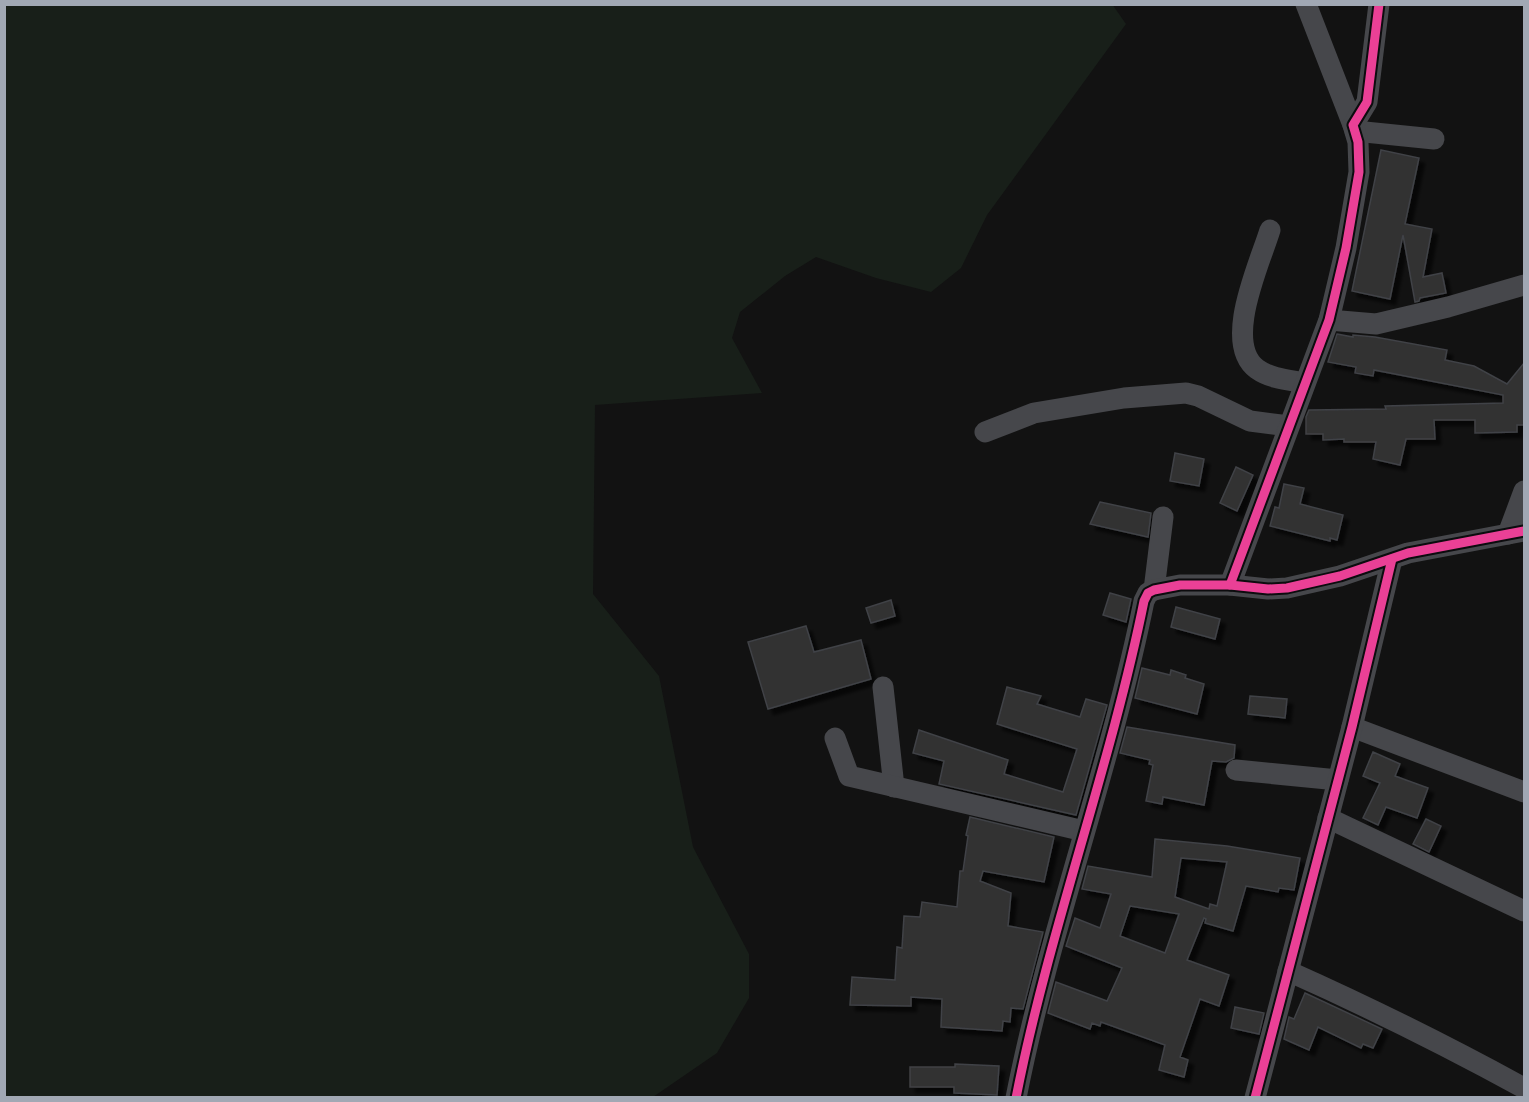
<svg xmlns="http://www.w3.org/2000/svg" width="1529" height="1102" font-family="Cabin,sans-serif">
<defs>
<filter id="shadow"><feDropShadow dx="5.5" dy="5.5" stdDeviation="1.5" flood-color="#0009"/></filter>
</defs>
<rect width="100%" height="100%" fill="#121212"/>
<path fill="#181f19" d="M 5,4 L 1112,4 L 1126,24 L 987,215 L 961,268 L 931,292 L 876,278 L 816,257 L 785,276 L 740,312 L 732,338 L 762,393 L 595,405 L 593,594 L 659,676 L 693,847 L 749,954 L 749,998 L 717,1053 L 653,1097 L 5,1097 Z"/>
<g fill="#313133" stroke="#404246" stroke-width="1.5" fill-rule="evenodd" filter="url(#shadow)">
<path d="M 1381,150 L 1419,158 L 1405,224 L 1432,229 L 1423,277 L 1442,273 L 1446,293 L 1420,298 L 1419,301 L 1415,302 L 1403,235 L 1390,299 L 1352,291 Z"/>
<path d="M 1337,334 L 1353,337 L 1353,335 L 1375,337 L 1447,350 L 1445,360 L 1474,366 L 1507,384 L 1524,363 L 1524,425 L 1517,425 L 1517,432 L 1475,433 L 1475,420 L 1434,420 L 1435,439 L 1406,439 L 1400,465 L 1373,459 L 1376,442 L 1344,442 L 1344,439 L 1323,440 L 1323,434 L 1306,434 L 1306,417 L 1309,410 L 1386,409 L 1385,406 L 1503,403 L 1503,395 L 1374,370 L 1373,376 L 1355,373 L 1356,367 L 1328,362 Z"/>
<path d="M 1175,453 L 1204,459 L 1199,486 L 1170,481 Z"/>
<path d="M 1236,467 L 1253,475 L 1237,511 L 1220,503 Z"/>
<path d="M 1284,484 L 1304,488 L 1300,504 L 1343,515 L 1337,540 L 1330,538 L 1330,541 L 1270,526 L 1275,507 L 1279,508 Z"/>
<path d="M 1100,502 L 1151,513 L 1148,537 L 1090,524 Z"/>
<path d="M 1110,593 L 1131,599 L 1126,622 L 1103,615 Z"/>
<path d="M 891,600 L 895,616 L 871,623 L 866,608 Z"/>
<path d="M 1176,607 L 1220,619 L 1215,639 L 1171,627 Z"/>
<path d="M 806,626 L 814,652 L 861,640 L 871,679 L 768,709 L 748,642 Z"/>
<path d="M 1142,668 L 1170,675 L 1171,670 L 1186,675 L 1185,678 L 1204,684 L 1197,714 L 1135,698 Z"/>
<path d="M 1007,687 L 1041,696 L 1037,704 L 1080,717 L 1086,699 L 1107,705 L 1076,815 L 939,784 L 944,761 L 913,753 L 919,730 L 1008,760 L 1004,774 L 1063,792 L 1077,749 L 997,724 Z"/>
<path d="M 1250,696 L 1287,699 L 1285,718 L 1248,714 Z"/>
<path d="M 1127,727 L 1235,745 L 1234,758 L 1226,762 L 1212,761 L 1204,805 L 1163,797 L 1162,804 L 1146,801 L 1153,765 L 1149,764 L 1150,760 L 1120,753 Z"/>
<path d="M 1373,752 L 1400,764 L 1395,776 L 1428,788 L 1417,818 L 1386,807 L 1378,825 L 1363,818 L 1380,783 L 1363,776 Z"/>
<path d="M 970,817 L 1054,837 L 1044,882 L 983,871 L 980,881 L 1011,893 L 1008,926 L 1043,932 L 1023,1009 L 1011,1008 L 1010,1022 L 1003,1021 L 1002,1031 L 941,1027 L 942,999 L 911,997 L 911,1006 L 850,1005 L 852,977 L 895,980 L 897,947 L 902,948 L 904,916 L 920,917 L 922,902 L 957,907 L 960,871 L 963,871 L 968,836 L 966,835 Z"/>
<path d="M 1426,819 L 1441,826 L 1429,852 L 1413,844 Z"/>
<path d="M 1155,839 L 1227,846 L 1300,858 L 1294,890 L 1279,888 L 1278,892 L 1246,886 L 1233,931 L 1205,923 L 1206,919 L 1204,918 L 1187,960 L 1229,975 L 1219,1006 L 1200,999 L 1180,1057 L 1188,1060 L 1184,1077 L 1159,1070 L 1165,1045 L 1101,1022 L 1100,1026 L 1092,1023 L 1090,1029 L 1048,1013 L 1056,982 L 1107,1001 L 1122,968 L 1066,946 L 1075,918 L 1100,928 L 1111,894 L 1082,889 L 1088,866 L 1152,877 ZM 1181,858 L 1227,862 L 1217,906 L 1210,904 L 1209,909 L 1175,897 ZM 1130,906 L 1179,914 L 1165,953 L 1120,936 Z"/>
<path d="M 1305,993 L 1382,1029 L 1373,1048 L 1363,1044 L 1361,1048 L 1318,1027 L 1309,1050 L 1284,1039 L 1289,1017 L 1294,1019 Z"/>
<path d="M 1235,1007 L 1264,1013 L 1259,1034 L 1231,1028 Z"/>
<path d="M 955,1064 L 999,1066 L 997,1095 L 954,1093 L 954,1087 L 910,1087 L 910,1067 L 955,1067 Z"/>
</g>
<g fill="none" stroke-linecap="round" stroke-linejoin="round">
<g stroke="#46474b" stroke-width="21">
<path d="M 1306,4 L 1353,125"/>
<path d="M 1355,131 L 1434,139"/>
<path d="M 1270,230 C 1260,263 1222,343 1257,369 C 1271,379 1289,380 1305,383"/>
<path d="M 1329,320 L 1376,324 L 1448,307 L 1524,285"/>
<path d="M 985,432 L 1034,413 L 1124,398 L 1186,393 L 1198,396 L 1250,421 L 1289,426"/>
<path d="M 1508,534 L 1524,491"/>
<path d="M 1230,585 L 1329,320 L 1346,248 L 1359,172 L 1358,142 L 1353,125 L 1367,102 L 1379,4"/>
<path d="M 1154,590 L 1163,517"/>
<path d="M 883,687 L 894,787"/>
<path d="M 1352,727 L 1524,792"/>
<path d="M 835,738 L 849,776 L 1084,831"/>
<path d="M 1236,770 L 1338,780"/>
<path d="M 1328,818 L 1524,911"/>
<path d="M 1288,971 C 1369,1007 1447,1046 1524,1088"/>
<path d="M 1016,1098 C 1049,930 1110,769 1144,601 L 1148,593 L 1154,590 L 1180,585 L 1230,585 L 1268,589 L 1287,588 L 1340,576 L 1408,553 L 1524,531"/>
<path d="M 1255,1098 L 1352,727 L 1392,559"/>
</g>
<defs>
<g id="cycleway">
<path d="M 1230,585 L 1329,320 L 1346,248 L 1359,172 L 1358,142 L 1353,125 L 1367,102 L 1379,4"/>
<path d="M 1016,1098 C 1049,930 1110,769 1144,601 L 1148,593 L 1154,590 L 1180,585 L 1230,585 L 1268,589 L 1287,588 L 1340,576 L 1408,553 L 1524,531"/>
<path d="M 1255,1098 L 1352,727 L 1392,559"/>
</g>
</defs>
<use href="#cycleway" stroke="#0c0c0e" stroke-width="13"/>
<use href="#cycleway" stroke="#ea4096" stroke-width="9"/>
</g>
<rect width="1529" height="1102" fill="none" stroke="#a1a8b4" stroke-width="12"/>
</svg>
